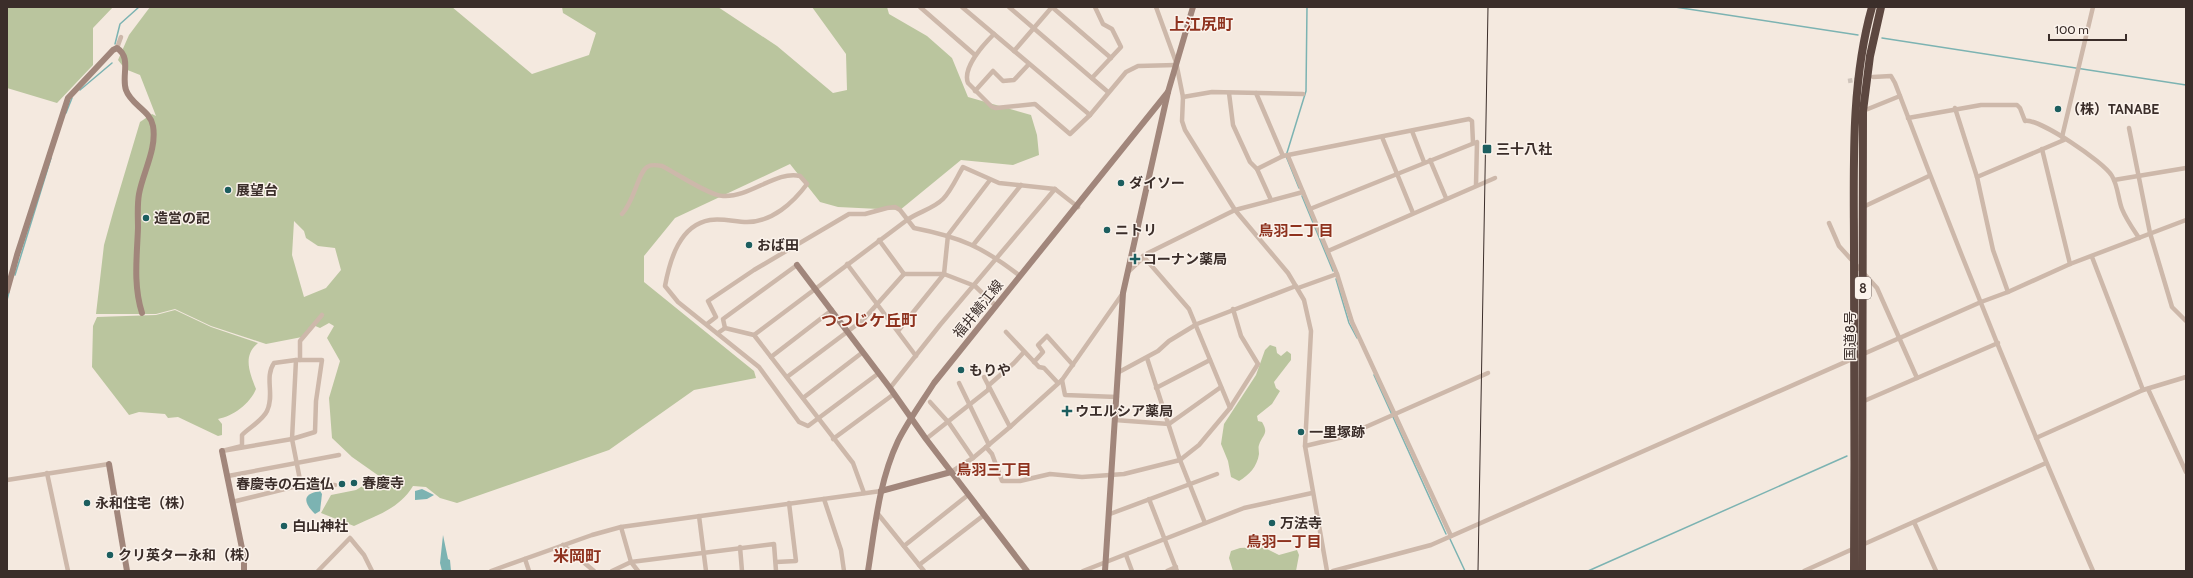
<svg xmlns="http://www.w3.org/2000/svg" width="2193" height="578" font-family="Cabin,'Noto Sans JP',sans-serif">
<rect width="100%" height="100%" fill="#f4e9df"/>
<g fill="#bac59e" fill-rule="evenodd">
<path d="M 7,7 L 113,7 L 93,28 L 93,65 L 57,103 L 7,88 Z"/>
<path d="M 150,7 L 452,7 L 532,74 L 589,55 L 596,33 L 563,13 L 562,7 L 718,7 L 777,46 L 833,93 L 847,90 L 846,54 L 812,7 L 887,7 L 889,14 L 927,36 L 952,58 L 968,97 L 1031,115 L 1037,135 L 1039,155 L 1013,165 L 961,160 L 900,210 L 838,207 L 820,202 L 790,164 L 675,218 L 644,256 L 644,282 L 754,371 L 756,378 L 694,390 L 609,450 L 457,503 L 440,498 L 426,487 L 413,486 C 399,509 377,515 354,526 L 321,513 L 331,495 L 356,490 L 379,476 L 352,457 L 332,438 L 329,398 L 340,361 L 327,338 L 334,326 L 329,323 L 320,328 L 313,325 L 302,337 L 266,344 L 211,326 L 175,309 L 156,314 L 96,314 L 104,245 L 114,209 L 140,122 L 152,114 L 156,116 L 140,75 L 125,69 L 118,60 L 129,35 ZM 294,221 L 304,231 L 306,238 L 318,246 L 335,248 L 341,270 L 326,288 L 304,297 L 292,255 Z"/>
<path d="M 175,310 L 211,327 L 258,343 C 242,356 250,373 256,389 C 250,404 233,416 218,419 L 222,424 L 222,435 L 218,436 L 178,417 L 168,418 L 165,414 L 139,412 L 129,415 L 92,367 L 93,326 L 97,317 L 156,315 Z"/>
<path d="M 1270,345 L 1276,347 L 1277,353 L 1281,356 L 1287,351 L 1291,354 L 1291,360 L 1274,382 L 1276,388 L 1280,391 L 1272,404 L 1257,416 L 1258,421 L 1262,422 C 1269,434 1263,434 1259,445 C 1258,447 1259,451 1259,454 C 1257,467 1249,475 1239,481 L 1231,477 L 1228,461 L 1221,444 L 1224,424 L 1256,375 L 1265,350 Z"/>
<path d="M 1259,547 L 1267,549 L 1279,555 L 1297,550 L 1299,555 L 1296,571 L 1233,571 L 1229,558 L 1231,551 L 1240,548 Z"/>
</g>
<g fill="#7cb3b2">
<path d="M 422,489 L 434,495 L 427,499 L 415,500 L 415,491 Z"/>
<path d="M 320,491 L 322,494 L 320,511 L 315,514 C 305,504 300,494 320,491 Z"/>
<path d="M 443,535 L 448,559 L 450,560 L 451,571 L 442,571 L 440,563 Z"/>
</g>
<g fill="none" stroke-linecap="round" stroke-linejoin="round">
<g stroke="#7cb3b2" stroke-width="1.5">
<path d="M 1675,7 L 1858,35"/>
<path d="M 1882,38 L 2186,85"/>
<path d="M 115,44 L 120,24 L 139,7"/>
<path d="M 80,90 L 112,63"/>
<path d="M 66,113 L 72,98"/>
<path d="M 1299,188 L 1286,156 L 1306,91 L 1307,7"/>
<path d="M 1302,196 L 1333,271"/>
<path d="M 15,275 L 51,158"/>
<path d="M 1336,279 L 1349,323 L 1357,338"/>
<path d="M 7,300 L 9,292"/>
<path d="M 1374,375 L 1446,534"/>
<path d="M 1450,539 L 1465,571"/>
<path d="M 1588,571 L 1847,456"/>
</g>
<path stroke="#cfc4bb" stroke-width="4.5" stroke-dasharray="4.5 2" stroke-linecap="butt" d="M 1848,81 L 1860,79"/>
<g stroke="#cdb8aa" stroke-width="4.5">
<path d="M 920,7 L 975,55"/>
<path d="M 962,7 L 1090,115"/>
<path d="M 1009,7 L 1108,92"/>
<path d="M 1052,7 L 1111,58"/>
<path d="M 1156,7 L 1176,62 L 1183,97 L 1182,121 L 1185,130 L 1235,210 L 1288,273 L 1304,300 L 1311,331 L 1305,446 L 1327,571"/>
<path d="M 994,34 C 984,44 962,68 968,83 L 992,107 L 996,108 L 1035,104 L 1070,134 L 1090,115 L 1126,72 L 1138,66 L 1176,65"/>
<path d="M 117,48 L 121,37"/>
<path d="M 1014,51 L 1052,7"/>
<path d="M 1873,77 L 1891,76 L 1895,83 C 1957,247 2023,410 2093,571"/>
<path d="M 1092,78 L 1121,47 L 1112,29 L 1103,24 L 1095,7"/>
<path d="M 975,91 L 993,71 L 1003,81 L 1014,80 L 1029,64"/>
<path d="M 1229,93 L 1233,125 L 1250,162 L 1257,169 L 1271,200"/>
<path d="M 1256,93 L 1283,156 L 1257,169"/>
<path d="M 1183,97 L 1212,92 L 1303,94"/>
<path d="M 1955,108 L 1977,177 L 1993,250 L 2008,292"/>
<path d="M 1863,111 L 1900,96"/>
<path d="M 1908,118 L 1981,105 L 2017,105 L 2020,108 L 2025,121 C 2039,118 2104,162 2112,176 C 2118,186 2118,199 2122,209 C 2126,219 2133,229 2139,238"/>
<path d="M 2129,128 L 2150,233 L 2172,307 L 2186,321"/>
<path d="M 1412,131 L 1424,162"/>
<path d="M 1382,137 L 1413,213"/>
<path d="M 2062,137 L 2093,7"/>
<path d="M 2042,149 L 2070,264"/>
<path d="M 1283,156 L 1469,119 L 1472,121 L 1473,143"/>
<path d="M 1288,156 L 1337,274 L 1352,322 L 1451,536"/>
<path d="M 1430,160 L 1446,198"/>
<path d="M 1977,177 L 2064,140"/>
<path d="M 2114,180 L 2186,168"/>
<path d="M 1863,207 L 1929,176"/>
<path d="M 1310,209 L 1477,142 L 1476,185"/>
<path d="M 622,214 C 634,202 638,173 647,167 C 651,164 657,165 662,166 C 676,173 710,196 723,196 C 749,198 777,170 800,176 L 807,184 C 793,203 772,222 747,222 C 735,222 723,218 710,220 C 680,225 670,259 665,286 L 678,302 L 759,367 L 799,422 L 808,426 L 879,373"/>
<path d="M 1829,223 L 1839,246 L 1877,288 L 1917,378"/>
<path d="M 879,240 L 904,274"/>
<path d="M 974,244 L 1021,185"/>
<path d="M 1328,251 L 1495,178"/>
<path d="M 1143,256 L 1189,309 L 1230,408"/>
<path d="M 2092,257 L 2143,390"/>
<path d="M 847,264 L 916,356"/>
<path d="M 1129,271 L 1148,253 L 1235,210 L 1303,192"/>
<path d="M 904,274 L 944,274 L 975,286 L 996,306"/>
<path d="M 1298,288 L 1337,274"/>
<path d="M 707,324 L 716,317 L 708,301 L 754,270 L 849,214 L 865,214 L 887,208 L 895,207 L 900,210 L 914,228 C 960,237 983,247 1020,276"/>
<path d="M 725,328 L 723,319 L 797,265"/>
<path d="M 898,331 L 944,274 L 948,235 L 990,180"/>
<path d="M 1006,332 L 1039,367 L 1044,368 L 1058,383"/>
<path d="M 718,333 L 725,328 L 754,335 L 853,463 L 864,493"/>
<path d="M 754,335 L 907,220 C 918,212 933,209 943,199 C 951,191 957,177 963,167 L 999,183 L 1055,189 L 1078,207"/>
<path d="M 771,357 L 832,310"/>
<path d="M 1147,358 L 1180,460 L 1205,523"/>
<path d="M 296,360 L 322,360 L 316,401 L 315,432 L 292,439 L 222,451 L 242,446 L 242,435 C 249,428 263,420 267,411 C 275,394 264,378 274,363 Z"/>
<path d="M 296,360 L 292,439 L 301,485"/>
<path d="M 300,360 L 300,341 L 322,315"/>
<path d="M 1034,362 L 1043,352 L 1038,345 L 1047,336 L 1073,365"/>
<path d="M 1119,372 L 1158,351 L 1169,341 L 1197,324 L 1296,286"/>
<path d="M 787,377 L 863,320 L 904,274"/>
<path d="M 984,377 L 1010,427"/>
<path d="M 1062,380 L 1065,395 L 1117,397"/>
<path d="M 959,383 L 989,445"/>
<path d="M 890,388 L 940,325 L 1055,189"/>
<path d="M 1156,388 L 1210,360"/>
<path d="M 2148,389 L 2186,472"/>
<path d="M 803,398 L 863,352"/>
<path d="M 1864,401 L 1998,343"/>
<path d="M 930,402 L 949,423 L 973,458"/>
<path d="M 1115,420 L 1169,424 L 1221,387"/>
<path d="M 2036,438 L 2143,390 L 2186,377"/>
<path d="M 833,439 L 894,394"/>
<path d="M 926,439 L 988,390 L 989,385 L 1014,363 L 1024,352"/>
<path d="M 1305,446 L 1343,437 L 1488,373"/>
<path d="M 986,447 L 992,454 L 1002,481 L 1020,481 L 1050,474 L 1082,477 L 1124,474 L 1180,460 L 1199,445 L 1230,408 L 1258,364 L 1241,336 L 1233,309"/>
<path d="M 951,472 L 973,458 L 1010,427 L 1062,380 L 1123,293"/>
<path d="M 47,473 L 68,571"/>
<path d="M 228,476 L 339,455"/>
<path d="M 7,480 L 109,464"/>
<path d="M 824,499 L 841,550 L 844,571"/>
<path d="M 1149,499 L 1177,571"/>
<path d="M 232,502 L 301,485 L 335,485"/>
<path d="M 878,514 L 924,571"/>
<path d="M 1110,514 L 1217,474"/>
<path d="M 699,516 L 706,571"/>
<path d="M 1914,522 L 1936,571"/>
<path d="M 621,527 L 631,562 L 638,571"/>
<path d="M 563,545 L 594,571"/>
<path d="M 1862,545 L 2046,463"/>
<path d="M 904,546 L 968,495"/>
<path d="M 740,547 L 742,571"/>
<path d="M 1126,555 L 1132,571"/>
<path d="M 525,559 L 529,571"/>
<path d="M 776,562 L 796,561 L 789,503"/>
<path d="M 919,565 L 984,515"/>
<path d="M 318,571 L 350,538 L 364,555 L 372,571"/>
<path d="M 491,571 L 592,535 L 621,527 L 881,491"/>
<path d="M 612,571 L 631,562 L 774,544 L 776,571"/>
<path d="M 1083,571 L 1244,508 L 1312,493"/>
<path d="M 1167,571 L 1176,567"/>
<path d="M 1333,571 L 1431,545 L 1981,302 L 2008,292 L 2070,264 L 2186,220"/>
<path d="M 1804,571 L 1855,548"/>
</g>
<g stroke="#a1867b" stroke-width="6">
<path d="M 797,265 L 890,388 L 926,439 L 1027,571"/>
<path d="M 7,291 L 17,255 L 68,98 L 113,50 L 117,48 C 132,58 121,76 126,90 C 131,105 150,110 153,126 C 157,149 143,172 139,194 C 137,205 138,217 138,228 C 137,256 133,285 142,313"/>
<path d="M 222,451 L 244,558 L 244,571"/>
<path d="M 109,464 L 127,571"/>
<path d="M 881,491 L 951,472"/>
<path d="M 868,571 C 875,527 879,481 898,441 C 908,421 922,402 934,383 L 1168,92"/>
<path d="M 1105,571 L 1123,293 L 1168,92 L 1193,7"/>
</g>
<g stroke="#5c4740" stroke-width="8">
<path d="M 1854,571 C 1855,464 1854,357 1854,250 C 1854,170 1850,85 1872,7"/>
<path d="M 1862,571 L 1863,111 L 1870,56 L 1881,7"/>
</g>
<path stroke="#3b2e2a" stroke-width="1" d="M 1478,571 L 1488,7"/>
</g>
<g fill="#1c5e5f" stroke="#fbf3ec" stroke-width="1.5">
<circle cx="2058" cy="109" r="4"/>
<rect x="1482" y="144" width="10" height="10" rx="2"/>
<circle cx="1121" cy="183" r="4"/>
<circle cx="228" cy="190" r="4"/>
<circle cx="146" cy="218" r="4"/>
<circle cx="1107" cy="230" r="4"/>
<circle cx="749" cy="245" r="4"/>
<path d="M1133 253h4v4h4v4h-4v4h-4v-4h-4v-4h4z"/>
<circle cx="961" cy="370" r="4"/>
<path d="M1065 405h4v4h4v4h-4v4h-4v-4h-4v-4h4z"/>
<circle cx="1301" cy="432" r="4"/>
<circle cx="354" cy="483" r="4"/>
<circle cx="342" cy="484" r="4"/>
<circle cx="87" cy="503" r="4"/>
<circle cx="1272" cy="523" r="4"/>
<circle cx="284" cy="526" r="4"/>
<circle cx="110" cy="555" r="4"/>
</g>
<g text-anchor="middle" stroke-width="3" stroke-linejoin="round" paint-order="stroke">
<rect fill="#fbf3ec" stroke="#756964" stroke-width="1" x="1855" y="277" width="16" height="22" rx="3"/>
<g font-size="13" font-weight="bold" fill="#3b2e2a">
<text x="1863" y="293">8</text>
</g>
<g font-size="14" font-weight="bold" fill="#3b2e2a" stroke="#fbf3ec" text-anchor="start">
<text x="2066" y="114">（株）TANABE</text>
<text x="1496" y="154">三十八社</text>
<text x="1129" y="188">ダイソー</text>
<text x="236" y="195">展望台</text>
<text x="154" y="223">造営の記</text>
<text x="1115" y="235">ニトリ</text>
<text x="757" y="250">おば田</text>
<text x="1143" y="264">コーナン薬局</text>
<text x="969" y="375">もりや</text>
<text x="1075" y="416">ウエルシア薬局</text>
<text x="1309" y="437">一里塚跡</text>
<text x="362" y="488">春慶寺</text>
<text x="334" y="489" text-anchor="end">春慶寺の石造仏</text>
<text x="95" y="508">永和住宅（株）</text>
<text x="1280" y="528">万法寺</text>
<text x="292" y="531">白山神社</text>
<text x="118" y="560">クリ英ター永和（株）</text>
</g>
<g font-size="14" fill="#3b2e2a" stroke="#fbf3ec">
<text transform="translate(978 309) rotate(-51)" y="5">福井鯖江線</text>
<text transform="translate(1850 336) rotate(-90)" y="5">国道8号</text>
</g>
<g font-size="15" font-weight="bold" fill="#8e321e" stroke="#fbf3ec">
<text x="1296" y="236">鳥羽二丁目</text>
<text x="994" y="475">鳥羽三丁目</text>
<text x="1284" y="547">鳥羽一丁目</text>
</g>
<g font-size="16" font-weight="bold" fill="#8e321e" stroke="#fbf3ec">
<text x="1201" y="30">上江尻町</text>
<text x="869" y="326">つつじケ丘町</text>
<text x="577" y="562">米岡町</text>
</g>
</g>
<rect width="2193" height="578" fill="none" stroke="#3b2e2a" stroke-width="16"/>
<path d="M2049 34v6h77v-6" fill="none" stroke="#3b2e2a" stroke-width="2"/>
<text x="2055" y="34" font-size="12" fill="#3b2e2a" stroke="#fbf3ec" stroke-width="3" paint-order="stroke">100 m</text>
</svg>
